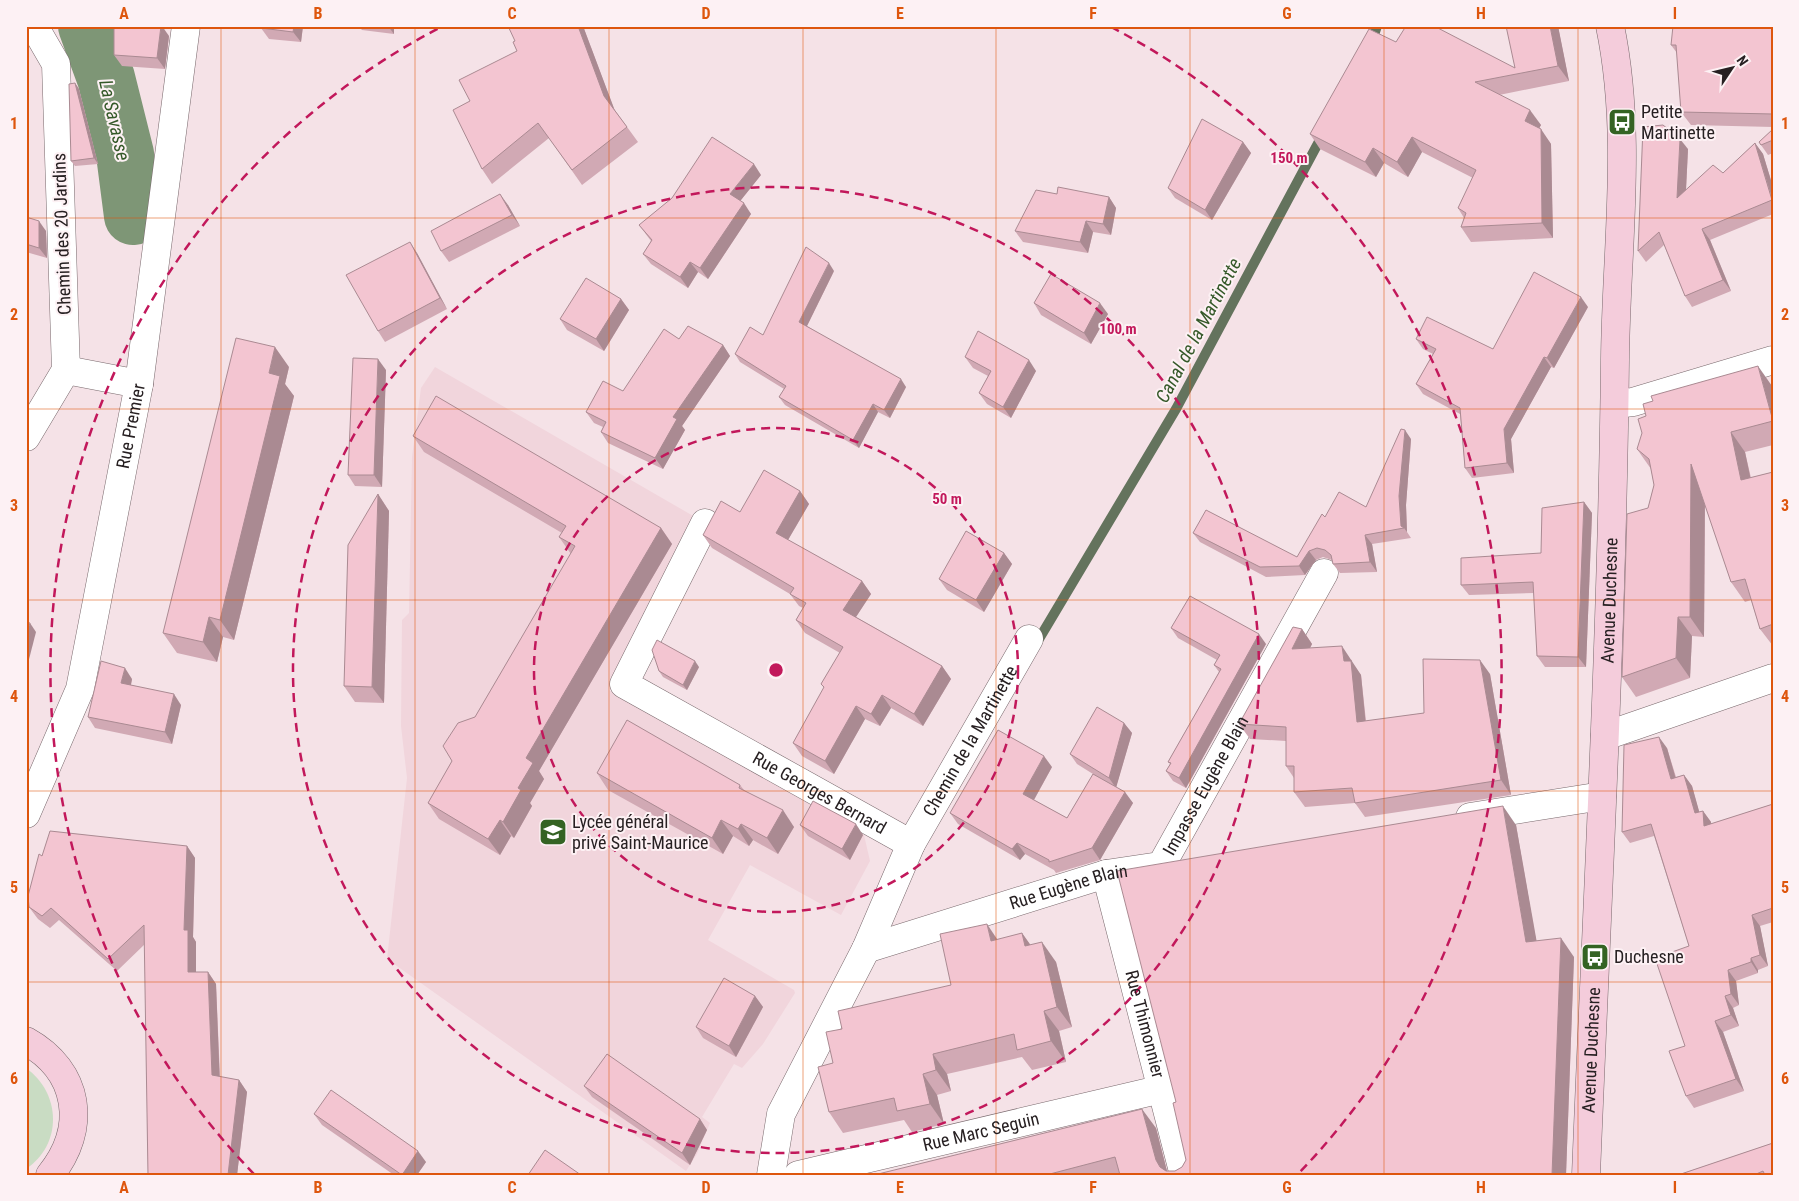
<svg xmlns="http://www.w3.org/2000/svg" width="1799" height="1201" font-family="'Roboto Condensed',sans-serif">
<rect width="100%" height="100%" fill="#f5e2e7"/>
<path fill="#f1d5dc" d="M 435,367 L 695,517 L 681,540 L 683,550 L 609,690 L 864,835 L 870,861 L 841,915 L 750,865 L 708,940 L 794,990 L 795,993 L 763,1044 L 742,1068 L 734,1064 L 702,1117 L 710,1123 L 697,1154 L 686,1171 L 387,959 L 407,778 L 401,726 L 402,620 L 409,613 L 412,457 L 421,388 Z"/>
<path fill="#c9dcc3" d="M 26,1068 C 61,1093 63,1144 26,1169 Z"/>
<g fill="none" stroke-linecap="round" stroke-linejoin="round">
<g stroke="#64735d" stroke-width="10">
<path d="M 1371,44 L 1377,26"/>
<path d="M 1036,644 L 1176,409 L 1323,134"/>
</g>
<path stroke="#7e9676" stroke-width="58" d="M 87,26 L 106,78 L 125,154 L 133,216"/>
<defs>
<g id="street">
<path d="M 66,370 L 139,384"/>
<path d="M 1615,404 L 1633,402 L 1773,360"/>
<path d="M 26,437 L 66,370 L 56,64 L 34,26"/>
<path id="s1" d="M 705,523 L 624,684 L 911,844 L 866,949 L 781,1114 L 771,1175"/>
<path d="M 1605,736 L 1773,678"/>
<path id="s2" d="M 26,814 L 80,689 L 139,384 L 186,26"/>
<path d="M 1470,817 L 1602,796"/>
<path id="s3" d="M 911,844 L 1029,639"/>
<path id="s4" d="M 1161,866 L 1324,573"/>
<path id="s5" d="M 1106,874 L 1184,1175"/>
<path id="s6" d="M 866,949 L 1106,874 L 1153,867"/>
<path id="s7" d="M 798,1175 L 1162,1089"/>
</g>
<g id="secondary">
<path d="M 26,1041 C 80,1071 88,1128 50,1175"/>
<path id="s8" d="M 1586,1175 C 1597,903 1612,632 1615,360 C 1616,249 1633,137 1610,26"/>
</g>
</defs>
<use href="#street" stroke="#79696d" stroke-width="29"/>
<use href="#secondary" stroke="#79696d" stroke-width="29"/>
<use href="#street" stroke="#fff" stroke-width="28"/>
<use href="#secondary" stroke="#f4ccdb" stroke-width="28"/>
</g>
<g fill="#d1a9b4">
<path d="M 303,26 L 301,42 L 269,39 L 261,28 Z"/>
<path d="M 350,26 L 394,26 L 394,34 L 362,30 L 360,28 Z"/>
<path d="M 583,26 L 614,109 L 638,142 L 582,185 L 549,138 L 492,184 L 482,169 L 470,101 Z"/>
<path d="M 1558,26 L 1569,81 L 1499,95 L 1541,125 L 1539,128 L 1551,144 L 1553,238 L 1471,242 L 1461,227 L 1464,218 L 1458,208 L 1473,178 L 1422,152 L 1408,177 L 1384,163 L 1376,177 L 1320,149 L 1310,134 L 1396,42 L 1515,68 Z"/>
<path d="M 1773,26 L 1773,127 L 1691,125 L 1681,112 L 1677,53 L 1671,45 Z"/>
<path d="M 169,36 L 165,69 L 122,66 L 114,55 Z"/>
<path d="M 75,83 L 79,89 L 98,164 L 75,166 L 71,161 Z"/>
<path d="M 1773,129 L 1773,153 L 1768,155 L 1759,142 Z"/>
<path d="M 1243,142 L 1251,153 L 1212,220 L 1175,198 L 1168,188 Z"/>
<path d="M 1755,143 L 1763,154 L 1773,187 L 1773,214 L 1710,240 L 1731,291 L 1692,307 L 1685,296 L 1664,245 L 1646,262 L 1638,251 L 1688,149 L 1686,190 L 1723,173 Z"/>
<path d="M 761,175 L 740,201 L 751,214 L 708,279 L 698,272 L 688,288 L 651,264 L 643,254 L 651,241 L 639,225 Z"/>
<path d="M 1109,197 L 1116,208 L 1111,235 L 1093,232 L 1088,253 L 1023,242 L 1015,231 Z"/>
<path d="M 508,205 L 520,226 L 449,262 L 441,251 Z"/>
<path d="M 26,217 L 46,231 L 47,258 L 26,252 Z"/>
<path d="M 417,253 L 447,309 L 385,342 L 378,331 Z"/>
<path d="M 834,271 L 807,326 L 906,387 L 890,418 L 878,412 L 859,448 L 785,405 L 779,397 L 784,389 L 740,362 L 735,354 L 763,335 Z"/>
<path d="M 621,299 L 629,310 L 604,351 L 567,330 L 560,319 Z"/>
<path d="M 1034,303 L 1108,314 L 1091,344 L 1041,315 Z"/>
<path d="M 1588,307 L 1554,368 L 1551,367 L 1511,439 L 1514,473 L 1472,478 L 1465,468 L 1460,414 L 1423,394 L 1416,384 L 1433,354 L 1423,349 L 1416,339 L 1493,349 Z"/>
<path d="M 679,339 L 723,345 L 730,356 L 682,426 L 685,430 L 663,469 L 608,443 L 601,432 L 603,427 L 594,423 L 586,412 L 623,391 Z"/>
<path d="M 965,357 L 1036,371 L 1011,418 L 987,404 L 979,393 L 988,376 L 973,368 Z"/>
<path d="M 289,367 L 285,384 L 294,396 L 234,640 L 223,637 L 217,662 L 177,653 L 163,633 Z"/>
<path d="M 386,370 L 382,487 L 355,486 L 348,475 Z"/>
<path d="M 1772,386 L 1773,390 L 1773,445 L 1745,452 L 1751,478 L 1773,472 L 1773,646 L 1760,629 L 1751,600 L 1745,602 L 1731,582 L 1705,504 L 1704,637 L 1692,636 L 1690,678 L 1636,697 L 1622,677 L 1648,508 L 1654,485 L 1651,469 L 1637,449 Z"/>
<path d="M 413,436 L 661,528 L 672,544 L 539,771 L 544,779 L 530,803 L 532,806 L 514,838 L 511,836 L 500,855 L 439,819 L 428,803 L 452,761 L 475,717 L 571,554 L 559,537 L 562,533 L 424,452 Z"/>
<path d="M 1411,439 L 1406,505 L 1407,532 L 1411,538 L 1372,544 L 1377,572 L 1340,573 L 1333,564 L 1332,560 L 1323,557 L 1316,560 L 1305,575 L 1266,577 L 1200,542 L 1193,533 L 1297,557 L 1325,517 L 1366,507 Z"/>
<path d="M 800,491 L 809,504 L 788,540 L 862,581 L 871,594 L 856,617 L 942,666 L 951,679 L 923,726 L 891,708 L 880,726 L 865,719 L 834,774 L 802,756 L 793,743 L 824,688 L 821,684 L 840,653 L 805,633 L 796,620 L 803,608 L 799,606 L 790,594 L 712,548 L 703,535 L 740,512 Z"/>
<path d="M 378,494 L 389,511 L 384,703 L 355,702 L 344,686 Z"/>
<path d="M 1584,502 L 1592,513 L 1586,667 L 1545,667 L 1537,656 L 1534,593 L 1469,595 L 1461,585 L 1541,553 Z"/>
<path d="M 1004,553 L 1012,564 L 984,612 L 947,590 L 939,579 Z"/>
<path d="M 1171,628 L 1266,644 L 1186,788 L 1173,781 L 1166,771 L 1170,764 L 1168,762 L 1219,672 L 1214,665 L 1217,660 L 1178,638 Z"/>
<path d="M 1302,629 L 1312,644 L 1310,648 L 1352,660 L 1352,663 L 1361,675 L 1366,721 L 1424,713 L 1490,674 L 1511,795 L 1365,817 L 1355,803 L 1305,807 L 1294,792 L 1294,778 L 1286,766 L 1286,741 L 1250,739 L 1239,724 Z"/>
<path d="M 699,667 L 687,690 L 663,677 L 659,671 Z"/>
<path d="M 132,679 L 131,685 L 181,705 L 172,744 L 95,728 L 88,717 Z"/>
<path d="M 1124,723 L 1132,733 L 1116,787 L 1133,803 L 1100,860 L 1056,873 L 1054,870 L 1025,854 L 1020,860 L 958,824 L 950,813 L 1052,767 L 1034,800 L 1067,818 L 1093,774 L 1077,764 L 1070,754 Z"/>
<path d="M 1667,748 L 1676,777 L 1684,775 L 1692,786 L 1699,812 L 1703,811 L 1711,822 L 1711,824 L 1773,804 L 1773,922 L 1760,926 L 1768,966 L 1758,970 L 1758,973 L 1736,981 L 1739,1005 L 1733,1008 L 1739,1026 L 1723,1032 L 1744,1091 L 1694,1108 L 1686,1096 L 1685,1046 L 1689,946 L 1654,836 L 1630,843 L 1622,832 Z"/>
<path d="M 597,773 L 740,785 L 744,790 L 794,827 L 778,854 L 753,840 L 749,846 L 733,836 L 723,854 L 608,790 Z"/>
<path d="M 800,825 L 863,835 L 850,860 L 808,836 Z"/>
<path d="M 1516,825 L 1536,941 L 1574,957 L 1566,1175 L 874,1175 L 1156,1128 L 1167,1171 L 1175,1171 L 1182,1167 L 1186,1160 L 1176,1102 Z"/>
<path d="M 187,846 L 195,858 L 193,937 L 196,942 L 196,972 L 208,972 L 216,984 L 220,1077 L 239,1080 L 247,1092 L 237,1175 L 148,1175 L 145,944 L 117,971 L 59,920 L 50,928 L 38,919 L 29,907 L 42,856 Z"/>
<path d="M 1022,933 L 1030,945 L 1056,962 L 1072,1027 L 1059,1031 L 1066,1062 L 1032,1070 L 1022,1057 L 947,1074 L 951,1091 L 937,1095 L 944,1124 L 912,1132 L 904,1120 L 843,1133 L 829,1112 L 842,1029 L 951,985 L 998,940 Z"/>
<path d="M 755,996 L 763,1007 L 736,1057 L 703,1038 L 696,1027 Z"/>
<path d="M 584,1086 L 700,1119 L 707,1130 L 690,1165 L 592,1097 Z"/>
<path d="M 314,1114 L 426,1162 L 417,1175 L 394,1175 L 322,1125 Z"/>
<path d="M 1773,1143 L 1773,1175 L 1678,1175 Z"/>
</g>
<g fill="#aa8a92">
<path d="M 161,26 L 162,26 L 169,36 L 165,69 L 157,58 Z"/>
<path d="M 294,26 L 303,26 L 301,42 L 293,32 Z"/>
<path d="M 388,26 L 394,26 L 394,34 Z"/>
<path d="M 578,26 L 583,26 L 615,111 L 604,96 Z"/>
<path d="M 1550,26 L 1558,26 L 1569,81 L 1558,66 Z"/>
<path d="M 75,83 L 79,89 L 98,164 L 94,158 Z"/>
<path d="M 1530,110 L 1541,125 L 1535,136 L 1525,121 Z"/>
<path d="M 1541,129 L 1551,144 L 1553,238 L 1542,223 Z"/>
<path d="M 1412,137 L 1422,152 L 1408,177 L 1397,162 Z"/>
<path d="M 1680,139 L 1688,149 L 1685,209 L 1677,198 Z"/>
<path d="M 1243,142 L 1251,153 L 1212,220 L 1205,210 Z"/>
<path d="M 1755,143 L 1763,154 L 1773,187 L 1773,201 Z"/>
<path d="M 1373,148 L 1384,163 L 1376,177 L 1365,162 Z"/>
<path d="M 754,164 L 761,175 L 737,205 L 730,194 Z"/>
<path d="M 26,191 L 29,195 L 26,207 Z"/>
<path d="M 500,194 L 508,205 L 520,226 L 512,215 Z"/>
<path d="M 1109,197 L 1116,208 L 1111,235 L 1103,224 Z"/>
<path d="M 744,203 L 751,214 L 708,279 L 700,268 Z"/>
<path d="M 39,221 L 46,231 L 47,258 L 39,248 Z"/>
<path d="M 1086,221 L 1093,232 L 1088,253 L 1080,242 Z"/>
<path d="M 1702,229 L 1710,240 L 1731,291 L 1723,280 Z"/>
<path d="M 410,242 L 417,253 L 447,309 L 440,298 Z"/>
<path d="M 690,262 L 698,272 L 688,288 L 680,277 Z"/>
<path d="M 829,263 L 834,271 L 805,330 L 799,322 Z"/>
<path d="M 1581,297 L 1588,307 L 1554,368 L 1547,358 Z"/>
<path d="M 621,299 L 629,310 L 604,351 L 596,339 Z"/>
<path d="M 1100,303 L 1108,314 L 1091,344 L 1084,333 Z"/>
<path d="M 723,345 L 730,356 L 682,426 L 685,430 L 663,469 L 655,458 L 673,417 Z"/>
<path d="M 275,347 L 289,367 L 285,384 L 294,396 L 234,640 L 220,620 L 269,373 Z"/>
<path d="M 1544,357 L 1551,367 L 1511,439 L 1514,473 L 1507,463 L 1504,429 Z"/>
<path d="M 378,359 L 386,370 L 382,487 L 374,475 Z"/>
<path d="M 1029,360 L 1036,371 L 1011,418 L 1003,407 Z"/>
<path d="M 1758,366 L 1772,386 L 1773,390 L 1773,420 Z"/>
<path d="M 901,379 L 906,387 L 890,418 L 884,410 Z"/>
<path d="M 873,404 L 878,412 L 859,448 L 853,440 Z"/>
<path d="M 1405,430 L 1411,439 L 1406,505 L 1407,532 L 1404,528 L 1401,526 L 1399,496 Z"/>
<path d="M 1731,432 L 1745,452 L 1755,500 L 1741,480 Z"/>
<path d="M 1691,464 L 1705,484 L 1704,637 L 1690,617 Z"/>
<path d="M 800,491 L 809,504 L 785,545 L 776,533 Z"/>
<path d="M 378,494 L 389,511 L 384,703 L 372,687 Z"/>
<path d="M 1584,502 L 1592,513 L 1586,667 L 1578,657 Z"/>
<path d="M 661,528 L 672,544 L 539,771 L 544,779 L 530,803 L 532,806 L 514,838 L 503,822 L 526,758 Z"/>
<path d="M 1365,535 L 1372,544 L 1377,572 L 1370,562 Z"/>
<path d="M 1309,551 L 1316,560 L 1305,575 L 1299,566 Z"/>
<path d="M 1004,553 L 1012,564 L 984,612 L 976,600 Z"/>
<path d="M 862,581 L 871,594 L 852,623 L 843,610 Z"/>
<path d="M 209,617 L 223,637 L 217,662 L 203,642 Z"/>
<path d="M 1678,617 L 1692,636 L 1690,678 L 1676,658 Z"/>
<path d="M 30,623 L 36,632 L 26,671 L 26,637 Z"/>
<path d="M 1302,629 L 1312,644 L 1302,664 L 1292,649 Z"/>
<path d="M 1259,634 L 1266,644 L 1186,788 L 1179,778 Z"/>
<path d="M 1342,646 L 1361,675 L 1367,737 L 1357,722 L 1344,661 Z"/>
<path d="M 1480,660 L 1490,674 L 1511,795 L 1501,780 Z"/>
<path d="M 695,661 L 699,667 L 687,690 L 683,685 Z"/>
<path d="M 942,666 L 951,679 L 923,726 L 914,714 Z"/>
<path d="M 125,668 L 132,679 L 129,694 L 121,683 Z"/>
<path d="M 174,694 L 181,705 L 172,744 L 165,732 Z"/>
<path d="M 882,695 L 891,708 L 880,726 L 871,714 Z"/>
<path d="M 856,706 L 865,719 L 834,774 L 825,761 Z"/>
<path d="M 1124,723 L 1132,733 L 1116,788 L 1109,778 Z"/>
<path d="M 1659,737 L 1667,748 L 1679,790 L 1671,779 Z"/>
<path d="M 1044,756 L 1052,767 L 1031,805 L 1023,794 Z"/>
<path d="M 1684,775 L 1692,786 L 1703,825 L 1695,813 Z"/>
<path d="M 1125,792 L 1133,803 L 1100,860 L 1092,848 Z"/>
<path d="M 1503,806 L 1516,825 L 1540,960 L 1526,942 Z"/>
<path d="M 783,810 L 794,827 L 778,854 L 767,838 Z"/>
<path d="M 1703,811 L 1711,822 L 1712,838 L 1704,826 Z"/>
<path d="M 500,820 L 511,836 L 500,855 L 488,839 Z"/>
<path d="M 721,820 L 733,836 L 723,854 L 712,838 Z"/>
<path d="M 741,824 L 753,840 L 749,846 L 738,829 Z"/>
<path d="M 856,824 L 863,835 L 850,860 L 842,849 Z"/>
<path d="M 1017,843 L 1025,854 L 1020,860 L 1012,849 Z"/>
<path d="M 187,846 L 195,858 L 193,937 L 196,942 L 196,984 L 188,972 L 184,930 Z"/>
<path d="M 1752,915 L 1760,926 L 1768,966 L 1760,955 Z"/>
<path d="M 987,924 L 1001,945 L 991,941 Z"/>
<path d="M 1022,933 L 1037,954 L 1025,946 Z"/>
<path d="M 1561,938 L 1574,957 L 1566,1175 L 1552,1175 Z"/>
<path d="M 1042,942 L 1056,962 L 1072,1027 L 1057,1007 Z"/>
<path d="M 1751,958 L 1758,970 L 1758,973 L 1751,962 Z"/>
<path d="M 1728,970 L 1736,981 L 1739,1005 L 1731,994 Z"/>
<path d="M 208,972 L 216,984 L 220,1087 L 212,1075 Z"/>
<path d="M 755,996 L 763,1007 L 736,1057 L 729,1046 Z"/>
<path d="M 1725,996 L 1733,1008 L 1739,1026 L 1731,1015 Z"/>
<path d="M 1044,1011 L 1059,1031 L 1066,1062 L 1051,1041 Z"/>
<path d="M 1715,1021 L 1723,1032 L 1744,1091 L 1736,1079 Z"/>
<path d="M 933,1054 L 947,1074 L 951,1091 L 936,1070 Z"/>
<path d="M 923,1074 L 937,1095 L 944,1124 L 930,1104 Z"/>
<path d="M 239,1080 L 247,1092 L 237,1175 L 228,1175 Z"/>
<path d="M 1142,1109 L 1156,1128 L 1168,1175 L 1165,1175 L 1156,1160 Z"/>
<path d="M 700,1119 L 707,1130 L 690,1165 L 682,1153 Z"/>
<path d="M 418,1151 L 426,1162 L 417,1175 L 402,1175 Z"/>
</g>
<g fill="#f3c5d1" stroke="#aa8a92">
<path d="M 114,26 L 161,26 L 157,58 L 114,55 Z"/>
<path d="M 261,26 L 294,26 L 293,32 L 261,28 Z"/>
<path d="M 508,26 L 578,26 L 604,96 L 627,127 L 572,170 L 538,123 L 482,169 L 453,110 L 470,101 L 459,80 L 517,51 L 513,42 L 515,41 Z"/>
<path d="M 1406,26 L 1434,26 L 1515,68 L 1506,26 L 1550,26 L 1558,66 L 1475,82 L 1530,110 L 1525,121 L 1541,129 L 1542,223 L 1461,227 L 1466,213 L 1458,208 L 1476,170 L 1412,137 L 1397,162 L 1373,148 L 1365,162 L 1310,134 L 1369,29 L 1396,42 Z"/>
<path d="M 1673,26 L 1773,26 L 1773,114 L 1681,112 L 1676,45 L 1671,45 Z"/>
<path d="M 75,83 L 94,158 L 71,161 L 69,84 Z"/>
<path d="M 1202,119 L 1243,142 L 1205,210 L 1168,188 Z"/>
<path d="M 1663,125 L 1680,139 L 1677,198 L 1713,165 L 1723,173 L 1755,143 L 1772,200 L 1702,229 L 1723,280 L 1685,296 L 1659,232 L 1638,251 L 1643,127 Z"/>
<path d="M 1773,129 L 1773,140 L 1761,145 L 1759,142 Z"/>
<path d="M 712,137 L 754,164 L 730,194 L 744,203 L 700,268 L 690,262 L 680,277 L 643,254 L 652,240 L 639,225 L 672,198 Z"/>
<path d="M 1058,187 L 1109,197 L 1103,224 L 1086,221 L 1080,242 L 1015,231 L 1036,190 L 1057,194 Z"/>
<path d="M 500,194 L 512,215 L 441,251 L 431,231 Z"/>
<path d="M 26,217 L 39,221 L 39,248 L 26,244 Z"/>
<path d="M 410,242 L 440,298 L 378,331 L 346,275 Z"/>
<path d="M 806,247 L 829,263 L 799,322 L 901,379 L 884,410 L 873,404 L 853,440 L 779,397 L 786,386 L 735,354 L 750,327 L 763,335 Z"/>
<path d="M 1534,272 L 1581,297 L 1547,358 L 1544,357 L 1504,429 L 1507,463 L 1465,468 L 1460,408 L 1416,384 L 1436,349 L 1416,339 L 1427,317 L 1493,349 Z"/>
<path d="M 1051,274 L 1100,303 L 1084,333 L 1034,303 Z"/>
<path d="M 586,278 L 621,299 L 596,339 L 560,319 Z"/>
<path d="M 688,326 L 723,345 L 673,417 L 677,419 L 655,458 L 601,432 L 606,422 L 586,412 L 603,381 L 623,391 L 664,329 L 679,339 Z"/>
<path d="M 978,331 L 1029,360 L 1003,407 L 979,393 L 991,371 L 965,357 Z"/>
<path d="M 236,338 L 275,347 L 269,373 L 280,376 L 220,620 L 209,617 L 203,642 L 163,633 Z"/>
<path d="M 353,358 L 378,359 L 374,475 L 348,475 Z"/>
<path d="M 1758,366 L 1773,421 L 1731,432 L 1741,480 L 1773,472 L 1773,624 L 1760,629 L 1745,579 L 1731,582 L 1691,464 L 1690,617 L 1678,617 L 1676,658 L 1622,677 L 1627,514 L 1648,508 L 1654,485 L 1649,459 L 1637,449 L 1642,433 L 1638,419 L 1646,416 L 1643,404 L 1653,401 L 1651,396 Z"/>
<path d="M 436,396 L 661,528 L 526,758 L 533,763 L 518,788 L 521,790 L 503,822 L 500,820 L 488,839 L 428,803 L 452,761 L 443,746 L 458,723 L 475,717 L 575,546 L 559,537 L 566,526 L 413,436 Z"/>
<path d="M 1401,429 L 1405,430 L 1399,496 L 1401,526 L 1404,528 L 1365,535 L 1370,562 L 1333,564 L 1331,555 L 1325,550 L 1317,548 L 1309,551 L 1299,566 L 1260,567 L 1193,533 L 1206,510 L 1297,557 L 1322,514 L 1325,517 L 1339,492 L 1366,507 Z"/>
<path d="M 764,470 L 800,491 L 776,533 L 862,581 L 843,610 L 942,666 L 914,714 L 882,695 L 871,714 L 856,706 L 825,761 L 793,743 L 824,687 L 821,684 L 843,647 L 796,620 L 806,603 L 790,594 L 794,588 L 703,535 L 721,501 L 740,512 Z"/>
<path d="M 378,494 L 372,687 L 344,686 L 348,545 Z"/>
<path d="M 1584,502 L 1578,657 L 1537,656 L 1533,582 L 1461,585 L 1461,558 L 1541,553 L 1542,508 Z"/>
<path d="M 966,531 L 1004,553 L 976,600 L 939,579 Z"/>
<path d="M 1190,596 L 1259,634 L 1179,778 L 1166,771 L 1171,763 L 1168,762 L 1221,669 L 1214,665 L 1220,655 L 1171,628 Z"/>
<path d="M 26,622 L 30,623 L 26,637 Z"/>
<path d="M 1293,627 L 1302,629 L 1292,649 L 1342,646 L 1344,661 L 1351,661 L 1357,722 L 1424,713 L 1423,659 L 1480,660 L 1501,780 L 1355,803 L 1352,788 L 1294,792 L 1294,766 L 1286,766 L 1286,727 L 1239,724 Z"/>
<path d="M 657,640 L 695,661 L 683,685 L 659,671 L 652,650 Z"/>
<path d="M 101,661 L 125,668 L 121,683 L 174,694 L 165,732 L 88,717 Z"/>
<path d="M 1097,707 L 1124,723 L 1109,778 L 1070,754 Z"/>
<path d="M 627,720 L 740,785 L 739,788 L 783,810 L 767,838 L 741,824 L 738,829 L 721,820 L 712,838 L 597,773 Z"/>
<path d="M 998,730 L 1044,756 L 1023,794 L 1067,818 L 1093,774 L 1125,792 L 1092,848 L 1049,862 L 1049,860 L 1017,843 L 1012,849 L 950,813 Z"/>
<path d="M 1659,737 L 1671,779 L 1684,775 L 1695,813 L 1703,811 L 1704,826 L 1773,804 L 1773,908 L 1752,915 L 1760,955 L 1751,958 L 1751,962 L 1728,970 L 1731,994 L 1725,996 L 1731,1015 L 1715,1021 L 1736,1079 L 1686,1096 L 1669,1051 L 1685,1046 L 1655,958 L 1689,946 L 1651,824 L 1622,832 L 1624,745 Z"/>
<path d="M 813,801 L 856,824 L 842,849 L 800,825 Z"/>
<path d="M 1503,806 L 1526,942 L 1561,938 L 1552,1175 L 1120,1175 L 1115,1157 L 1046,1175 L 874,1175 L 1142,1109 L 1156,1160 L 1160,1167 L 1166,1171 L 1175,1171 L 1182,1167 L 1186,1160 L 1173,1103 L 1176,1102 L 1117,871 Z"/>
<path d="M 50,831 L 187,846 L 184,930 L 188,930 L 188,972 L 208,972 L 212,1075 L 239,1080 L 228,1175 L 148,1175 L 144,925 L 108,959 L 51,908 L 42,916 L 29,907 L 28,896 L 39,854 L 42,856 Z"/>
<path d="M 987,924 L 991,941 L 1022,933 L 1025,946 L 1042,942 L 1057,1007 L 1044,1011 L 1051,1041 L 1017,1050 L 1014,1034 L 933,1054 L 936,1070 L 923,1074 L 930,1104 L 897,1111 L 894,1098 L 829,1112 L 818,1067 L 833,1063 L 826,1032 L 842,1029 L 838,1011 L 951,985 L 940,934 Z"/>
<path d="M 724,978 L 755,996 L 729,1046 L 696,1027 Z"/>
<path d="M 607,1054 L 700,1119 L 682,1153 L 584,1086 Z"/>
<path d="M 331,1090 L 418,1151 L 402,1175 L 314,1114 Z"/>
<path d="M 1773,1143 L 1773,1175 L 1765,1175 L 1763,1171 L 1754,1175 L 1678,1175 Z"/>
<path d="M 545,1150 L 581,1175 L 528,1175 Z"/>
</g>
<path fill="none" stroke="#de560d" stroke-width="1" stroke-opacity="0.55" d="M 221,26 L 221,1175M 415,26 L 415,1175M 609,26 L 609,1175M 803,26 L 803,1175M 996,26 L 996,1175M 1190,26 L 1190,1175M 1384,26 L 1384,1175M 1578,26 L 1578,1175M 26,218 L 1773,218M 26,409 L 1773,409M 26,600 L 1773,600M 26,791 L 1773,791M 26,982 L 1773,982"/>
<g fill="none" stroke="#c2185b" stroke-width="2.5" stroke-dasharray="9 6">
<circle cx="776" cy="670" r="242"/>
<circle cx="776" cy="670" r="483"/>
<path d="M254 1174A725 725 0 0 1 441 27M1111 27A725 725 0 0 1 1298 1174"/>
</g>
<defs>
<symbol id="bus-square" viewBox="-11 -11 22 22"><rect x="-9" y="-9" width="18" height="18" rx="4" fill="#346323" stroke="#fdf1f4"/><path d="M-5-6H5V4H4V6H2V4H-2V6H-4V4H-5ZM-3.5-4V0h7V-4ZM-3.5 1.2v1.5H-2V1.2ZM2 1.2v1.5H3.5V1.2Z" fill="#fff"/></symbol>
<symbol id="school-square" viewBox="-11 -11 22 22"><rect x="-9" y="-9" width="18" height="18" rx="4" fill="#346323" stroke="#fdf1f4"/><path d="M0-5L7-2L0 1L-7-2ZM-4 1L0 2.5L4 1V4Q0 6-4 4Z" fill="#fff"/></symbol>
</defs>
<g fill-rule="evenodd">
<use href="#bus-square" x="1606" y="106" width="32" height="32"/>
<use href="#school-square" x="537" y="816" width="32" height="32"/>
<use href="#bus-square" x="1579" y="941" width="32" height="32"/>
</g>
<g text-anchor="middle" stroke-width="4" stroke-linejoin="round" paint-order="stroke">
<g font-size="18" fill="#272022" stroke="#fdf1f4" text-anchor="start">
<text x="1641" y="118">Petite<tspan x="1641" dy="21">Martinette</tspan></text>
<text x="572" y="828">Lycée général<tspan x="572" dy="21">privé Saint-Maurice</tspan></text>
<text x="1614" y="963">Duchesne</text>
</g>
<g font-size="18" fill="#272022" stroke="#fdf1f4">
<text transform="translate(62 234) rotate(-92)" y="6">Chemin des 20 Jardins</text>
<text dy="6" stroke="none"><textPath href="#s2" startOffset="404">Rue Premier</textPath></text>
<text dy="6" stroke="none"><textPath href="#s8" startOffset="575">Avenue Duchesne</textPath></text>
<text dy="6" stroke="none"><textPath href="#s3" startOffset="119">Chemin de la Martinette</textPath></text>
<text dy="6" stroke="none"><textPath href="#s4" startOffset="92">Impasse Eugène Blain</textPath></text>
<text dy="6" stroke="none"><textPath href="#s1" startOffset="404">Rue Georges Bernard</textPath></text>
<text dy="6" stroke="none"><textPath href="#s6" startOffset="212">Rue Eugène Blain</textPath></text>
<text dy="6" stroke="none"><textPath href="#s5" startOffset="155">Rue Thimonnier</textPath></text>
<text dy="6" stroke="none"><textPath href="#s8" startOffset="125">Avenue Duchesne</textPath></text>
<text dy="6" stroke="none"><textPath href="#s7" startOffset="188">Rue Marc Seguin</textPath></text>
</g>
<g font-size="19" font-style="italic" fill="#355929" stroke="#fdf1f4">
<text transform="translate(115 120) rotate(77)" y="7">La Savasse</text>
<text transform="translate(1198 330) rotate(-62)" y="7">Canal de la Martinette</text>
</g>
</g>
<circle cx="776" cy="670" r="8" fill="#c2185b" stroke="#fdf1f4" stroke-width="2.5"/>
<g font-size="15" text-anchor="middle" font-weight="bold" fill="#c2185b" stroke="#fdf1f4" stroke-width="4" stroke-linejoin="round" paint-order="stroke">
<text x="1289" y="163">150 m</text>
<text x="1118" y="334">100 m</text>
<text x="947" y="504">50 m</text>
</g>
<rect width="1799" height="1201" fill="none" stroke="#fdf1f4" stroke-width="55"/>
<g transform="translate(1732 68) rotate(55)" stroke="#fdf1f4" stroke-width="4" paint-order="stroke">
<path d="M0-4L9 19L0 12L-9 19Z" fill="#272022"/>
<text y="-8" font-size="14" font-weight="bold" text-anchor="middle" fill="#272022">N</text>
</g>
<rect x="28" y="28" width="1744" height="1146" fill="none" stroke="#de560d" stroke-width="2"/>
<g font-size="16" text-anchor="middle" font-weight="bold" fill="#de560d">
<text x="124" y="19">A</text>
<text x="318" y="19">B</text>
<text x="512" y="19">C</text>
<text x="706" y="19">D</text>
<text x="900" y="19">E</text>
<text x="1093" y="19">F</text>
<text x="1287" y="19">G</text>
<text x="1481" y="19">H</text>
<text x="1675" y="19">I</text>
<text x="14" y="129">1</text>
<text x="1785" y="129">1</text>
<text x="14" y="320">2</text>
<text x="1785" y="320">2</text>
<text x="14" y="511">3</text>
<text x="1785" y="511">3</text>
<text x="14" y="702">4</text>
<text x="1785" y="702">4</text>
<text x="14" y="893">5</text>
<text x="1785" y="893">5</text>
<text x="14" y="1084">6</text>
<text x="1785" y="1084">6</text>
<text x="124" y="1193">A</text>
<text x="318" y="1193">B</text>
<text x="512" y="1193">C</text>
<text x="706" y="1193">D</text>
<text x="900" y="1193">E</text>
<text x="1093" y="1193">F</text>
<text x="1287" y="1193">G</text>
<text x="1481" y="1193">H</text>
<text x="1675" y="1193">I</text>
</g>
</svg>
